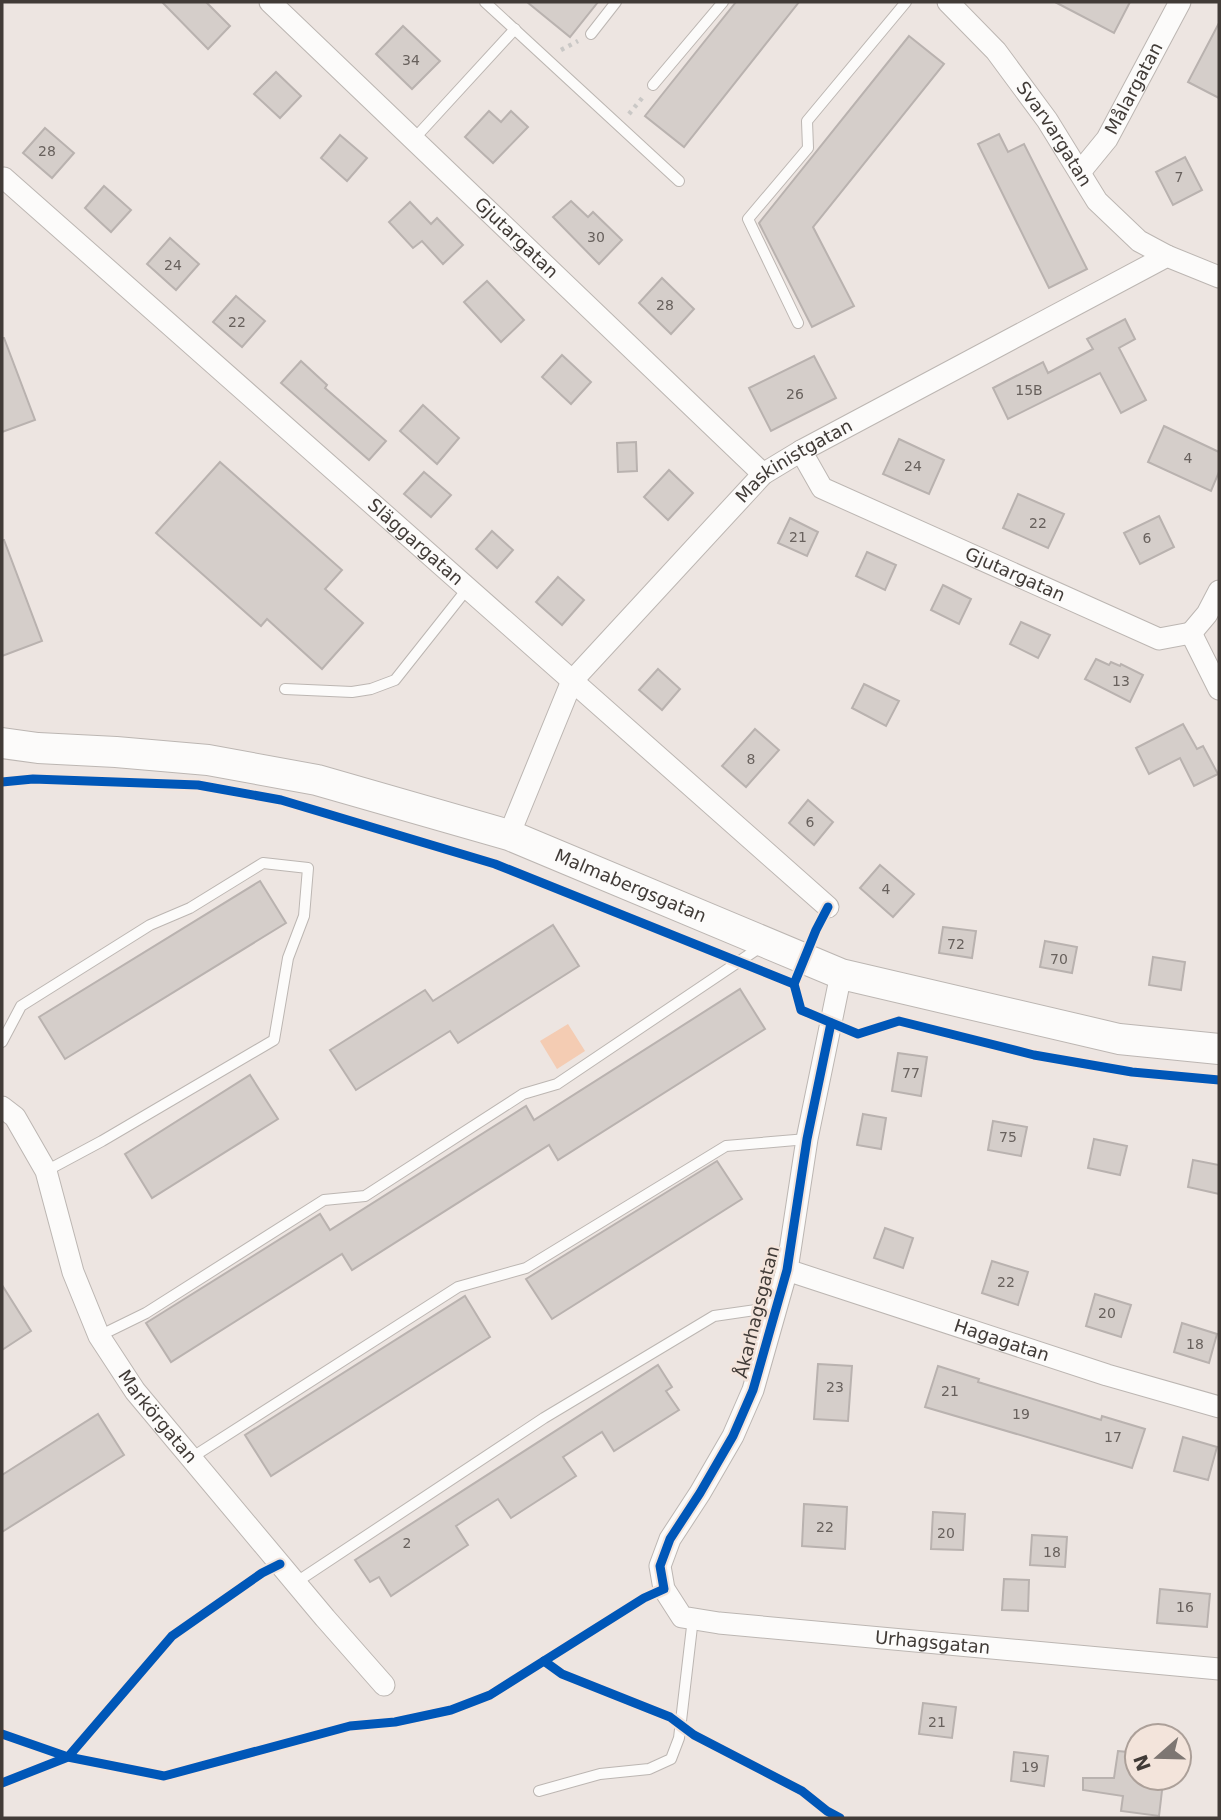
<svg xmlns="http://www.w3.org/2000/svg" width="1221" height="1820" font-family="'DejaVu Sans',sans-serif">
<rect width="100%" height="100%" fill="#ede5e1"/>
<path fill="#f4ccb3" d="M 568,1024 L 585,1051 L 557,1069 L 540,1041 Z"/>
<g fill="#d5ceca" stroke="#b9b2af" stroke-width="2">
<path d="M 162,2 L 206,2 L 230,26 L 208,49 Z"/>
<path d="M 527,2 L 598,2 L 570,37 Z"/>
<path d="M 736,2 L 799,2 L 684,147 L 645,116 Z"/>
<path d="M 1055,2 L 1130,2 L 1114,33 Z"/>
<path d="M 1219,23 L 1219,98 L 1188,82 Z"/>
<path d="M 403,26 L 440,61 L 412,89 L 376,54 Z"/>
<path d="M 909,36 L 944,64 L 813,227 L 854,306 L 812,327 L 759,223 Z"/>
<path d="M 276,72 L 301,96 L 280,118 L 254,94 Z"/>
<path d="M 489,111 L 501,122 L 511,111 L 528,127 L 493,163 L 465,137 Z"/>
<path d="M 45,128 L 74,153 L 52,178 L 23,153 Z"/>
<path d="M 999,134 L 1008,152 L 1024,144 L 1087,269 L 1049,288 L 978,144 Z"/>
<path d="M 340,135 L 367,158 L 347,181 L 321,158 Z"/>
<path d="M 1185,157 L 1202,190 L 1173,205 L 1156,172 Z"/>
<path d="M 104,186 L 131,210 L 111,232 L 85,208 Z"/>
<path d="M 571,201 L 588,217 L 593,212 L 622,240 L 599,264 L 553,217 Z"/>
<path d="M 410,202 L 431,224 L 437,218 L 463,245 L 443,264 L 422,241 L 413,248 L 389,222 Z"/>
<path d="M 170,238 L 199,264 L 176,290 L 147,264 Z"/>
<path d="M 662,278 L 694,309 L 671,334 L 639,303 Z"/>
<path d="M 487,281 L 524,320 L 501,342 L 464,302 Z"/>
<path d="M 236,296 L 265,321 L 242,347 L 213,322 Z"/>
<path d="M 1125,319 L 1135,339 L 1119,348 L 1146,400 L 1121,413 L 1100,373 L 1008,419 L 993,388 L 1043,362 L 1048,373 L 1093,349 L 1087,339 Z"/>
<path d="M 2,338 L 4,338 L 35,420 L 2,432 Z"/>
<path d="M 562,355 L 591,382 L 571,404 L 542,377 Z"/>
<path d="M 814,356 L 836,398 L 771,431 L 749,388 Z"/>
<path d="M 301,361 L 327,385 L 325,388 L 386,441 L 369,460 L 281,383 Z"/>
<path d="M 423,405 L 459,438 L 437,464 L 400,431 Z"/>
<path d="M 1164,426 L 1219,452 L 1219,472 L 1211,491 L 1148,462 Z"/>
<path d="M 899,439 L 944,460 L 929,494 L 883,474 Z"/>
<path d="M 636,442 L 637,471 L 618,472 L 617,443 Z"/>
<path d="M 220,462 L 342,570 L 325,589 L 363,623 L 322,669 L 267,619 L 261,626 L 156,533 Z"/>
<path d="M 669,470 L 693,493 L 668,520 L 644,497 Z"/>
<path d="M 424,472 L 451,495 L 431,517 L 404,494 Z"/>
<path d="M 1018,494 L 1064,514 L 1048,548 L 1003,528 Z"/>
<path d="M 1159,516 L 1174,547 L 1140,564 L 1124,533 Z"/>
<path d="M 790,518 L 818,532 L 807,556 L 778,543 Z"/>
<path d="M 492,531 L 513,550 L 497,568 L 476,549 Z"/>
<path d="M 2,540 L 4,540 L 42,641 L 2,656 Z"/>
<path d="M 867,552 L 896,565 L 885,590 L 856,576 Z"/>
<path d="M 558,577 L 584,600 L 562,625 L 536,602 Z"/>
<path d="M 943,585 L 971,599 L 959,624 L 931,610 Z"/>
<path d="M 1021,622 L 1050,635 L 1038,658 L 1010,644 Z"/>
<path d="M 1096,659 L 1109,665 L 1111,662 L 1120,666 L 1121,664 L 1143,675 L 1130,702 L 1085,679 Z"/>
<path d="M 658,669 L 680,689 L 662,710 L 639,690 Z"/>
<path d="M 864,684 L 899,701 L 886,726 L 852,708 Z"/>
<path d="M 1183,724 L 1197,749 L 1203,746 L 1218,774 L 1194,786 L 1180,758 L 1149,774 L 1136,748 Z"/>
<path d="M 755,729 L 779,750 L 746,787 L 722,766 Z"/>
<path d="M 808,800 L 833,822 L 814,845 L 789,823 Z"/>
<path d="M 880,865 L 914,894 L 893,917 L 860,888 Z"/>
<path d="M 260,881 L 286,923 L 65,1059 L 39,1017 Z"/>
<path d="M 553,925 L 579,966 L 458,1043 L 450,1031 L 356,1090 L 330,1050 L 425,990 L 433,1001 Z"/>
<path d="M 943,927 L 976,931 L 972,958 L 939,953 Z"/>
<path d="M 1045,941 L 1077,947 L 1072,973 L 1040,967 Z"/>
<path d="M 1153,957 L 1185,962 L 1181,990 L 1149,985 Z"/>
<path d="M 740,989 L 765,1029 L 558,1160 L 549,1145 L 352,1270 L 342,1254 L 171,1362 L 146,1323 L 320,1214 L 330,1230 L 526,1106 L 534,1120 Z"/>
<path d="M 898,1053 L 927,1057 L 921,1096 L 892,1091 Z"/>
<path d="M 250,1075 L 278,1119 L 152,1198 L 125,1154 Z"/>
<path d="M 863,1114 L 886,1118 L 881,1149 L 857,1145 Z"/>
<path d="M 993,1121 L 1027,1127 L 1021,1156 L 988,1150 Z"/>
<path d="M 1094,1139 L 1127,1146 L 1120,1175 L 1088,1168 Z"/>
<path d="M 1193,1160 L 1219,1165 L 1219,1194 L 1188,1187 Z"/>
<path d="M 717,1161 L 742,1199 L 552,1319 L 526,1279 Z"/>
<path d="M 885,1228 L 913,1238 L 903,1268 L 874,1258 Z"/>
<path d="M 992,1261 L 1028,1272 L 1018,1305 L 982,1293 Z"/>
<path d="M 2,1285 L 31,1331 L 2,1350 Z"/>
<path d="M 1095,1294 L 1131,1305 L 1121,1337 L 1086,1326 Z"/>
<path d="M 465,1296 L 490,1337 L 271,1476 L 245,1435 Z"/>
<path d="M 1182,1323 L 1217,1334 L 1209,1363 L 1174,1352 Z"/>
<path d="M 818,1364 L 852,1366 L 848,1421 L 814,1419 Z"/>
<path d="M 658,1365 L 672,1387 L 666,1391 L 679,1410 L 614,1451 L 602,1432 L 563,1457 L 576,1476 L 511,1518 L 498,1499 L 465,1520 L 456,1526 L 468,1545 L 391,1596 L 379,1577 L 370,1582 L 355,1560 Z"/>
<path d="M 938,1366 L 979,1379 L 978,1382 L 1101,1420 L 1102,1416 L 1145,1429 L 1132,1468 L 925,1407 Z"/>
<path d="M 98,1414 L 124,1455 L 2,1532 L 2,1475 Z"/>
<path d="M 1183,1437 L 1217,1447 L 1208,1480 L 1174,1471 Z"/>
<path d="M 804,1504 L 847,1507 L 845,1549 L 802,1546 Z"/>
<path d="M 933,1512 L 965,1514 L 963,1550 L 931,1549 Z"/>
<path d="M 1032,1535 L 1067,1537 L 1065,1567 L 1030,1565 Z"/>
<path d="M 1004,1579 L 1029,1580 L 1028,1611 L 1002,1610 Z"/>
<path d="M 1160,1589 L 1210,1594 L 1207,1627 L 1157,1623 Z"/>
<path d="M 923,1703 L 956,1707 L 952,1738 L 919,1734 Z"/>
<path d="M 1118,1751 L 1137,1753 L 1137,1778 L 1163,1782 L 1159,1816 L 1121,1811 L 1123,1796 L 1083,1790 L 1083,1778 L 1114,1778 Z"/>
<path d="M 1014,1752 L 1048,1756 L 1044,1786 L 1011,1781 Z"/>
</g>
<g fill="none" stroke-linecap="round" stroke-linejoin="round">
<defs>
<g id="lane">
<path d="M 485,2 L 679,181"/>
<path d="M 591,34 L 616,2"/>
<path d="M 653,85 L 723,2"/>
<path d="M 414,139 L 515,29"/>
<path d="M 798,323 L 748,219 L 808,148 L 807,121 L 906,2"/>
<path d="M 285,689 L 352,692 L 371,689 L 395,680 L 467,589"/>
<path d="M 2,1042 L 21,1006 L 150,925 L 190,908 L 263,863 L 308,868 L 304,916 L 288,958 L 274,1040 L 102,1141 L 46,1171"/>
<path d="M 99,1336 L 146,1313 L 324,1200 L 365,1196 L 523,1094 L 557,1084 L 762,946"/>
<path d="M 191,1458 L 458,1287 L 526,1268 L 726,1146 L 807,1139"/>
<path d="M 295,1583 L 544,1418 L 714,1316 L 776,1307"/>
<path d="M 539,1791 L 600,1774 L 649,1769 L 671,1759 L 679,1738 L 693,1618"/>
</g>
<g id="street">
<path id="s1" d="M 270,2 L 763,474"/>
<path id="s2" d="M 948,2 L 996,51 L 1047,120 L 1097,201 L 1139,241 L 1167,256"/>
<path id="s3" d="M 1080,172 L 1107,139 L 1180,2"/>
<path id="s4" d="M 2,181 L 4,178 L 828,907"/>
<path id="s5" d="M 801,451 L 822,488 L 1159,639 L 1191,633"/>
<path d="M 1191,633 L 1219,689"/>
<path d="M 1191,633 L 1207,614 L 1219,591"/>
<path id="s6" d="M 509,835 L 572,681 L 763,474 L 801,451 L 1167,256 L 1219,277"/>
<path id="s7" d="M 841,974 L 807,1139 L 787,1270 L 753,1390 L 733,1436 L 700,1493 L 670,1539 L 660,1566 L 664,1589 L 682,1617 L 719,1623 L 1219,1669"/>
<path id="s8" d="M 2,1107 L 15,1117 L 46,1171 L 73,1272 L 99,1336 L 135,1391 L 325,1618 L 384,1685"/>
<path id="s9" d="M 787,1270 L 1107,1375 L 1219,1407"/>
</g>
<g id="secondary">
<path id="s10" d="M 2,743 L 38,748 L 116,752 L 208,760 L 317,780 L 509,835 L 841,974 L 1119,1039 L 1219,1049"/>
</g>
</defs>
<use href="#lane" stroke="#bcb6b2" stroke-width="12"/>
<use href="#street" stroke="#bcb6b2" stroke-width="23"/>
<use href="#secondary" stroke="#bcb6b2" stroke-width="32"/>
<g stroke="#cac8c6" stroke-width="4.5" stroke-dasharray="3.5 5" stroke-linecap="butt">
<path d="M 561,50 L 578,41"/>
<path d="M 629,114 L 643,97"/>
</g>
<use href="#lane" stroke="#fcfbfa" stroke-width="10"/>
<use href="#street" stroke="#fcfbfa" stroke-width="21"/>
<use href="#secondary" stroke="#fcfbfa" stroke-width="30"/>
<defs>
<g id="cycleway">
<path d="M 2,782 L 33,779 L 198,785 L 281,800 L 495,864 L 794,984"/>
<path d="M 828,907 L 816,930 L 794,984 L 801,1010 L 858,1034 L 899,1021 L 1034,1055 L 1132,1072 L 1219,1080"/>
<path d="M 544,1661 L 562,1674 L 670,1717 L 694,1735 L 802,1791 L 827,1811 L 840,1818"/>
<path d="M 2,1734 L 68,1757 L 172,1636 L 262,1573 L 280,1564"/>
<path d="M 2,1783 L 68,1757 L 164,1776 L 350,1726 L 395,1722 L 451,1710 L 490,1695 L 644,1598 L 664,1589 L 660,1566 L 670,1539 L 700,1493 L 733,1436 L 753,1390 L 787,1270 L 807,1139 L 831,1023"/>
</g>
</defs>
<use href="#cycleway" stroke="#f3e4db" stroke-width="13"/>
<use href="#cycleway" stroke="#0057b8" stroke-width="9"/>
</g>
<g text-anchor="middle" stroke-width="5" stroke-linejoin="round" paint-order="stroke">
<g font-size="14" fill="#68615d">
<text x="411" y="65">34</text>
<text x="47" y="156">28</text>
<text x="1179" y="182">7</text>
<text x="596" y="242">30</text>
<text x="173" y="270">24</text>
<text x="665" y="310">28</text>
<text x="237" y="327">22</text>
<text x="1029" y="395">15B</text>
<text x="795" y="399">26</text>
<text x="1188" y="463">4</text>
<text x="913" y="471">24</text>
<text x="1038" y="528">22</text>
<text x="798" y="542">21</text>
<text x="1147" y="543">6</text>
<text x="1121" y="686">13</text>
<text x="751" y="764">8</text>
<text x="810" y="827">6</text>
<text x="886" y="894">4</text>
<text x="956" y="949">72</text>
<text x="1059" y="964">70</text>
<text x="911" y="1078">77</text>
<text x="1008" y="1142">75</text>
<text x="1006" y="1287">22</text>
<text x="1107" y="1318">20</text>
<text x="1195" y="1349">18</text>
<text x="835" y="1392">23</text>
<text x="950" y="1396">21</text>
<text x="1021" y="1419">19</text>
<text x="1113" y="1442">17</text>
<text x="825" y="1532">22</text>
<text x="946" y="1538">20</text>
<text x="407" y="1548">2</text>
<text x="1052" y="1557">18</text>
<text x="1185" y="1612">16</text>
<text x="937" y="1727">21</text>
<text x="1030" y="1772">19</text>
</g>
<g font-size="18" fill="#413b37" stroke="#f3e4db">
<text dy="6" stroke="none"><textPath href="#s3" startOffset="100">Målargatan</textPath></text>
<text dy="6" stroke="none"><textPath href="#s2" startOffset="170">Svarvargatan</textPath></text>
<text dy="6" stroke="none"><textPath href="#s1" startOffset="341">Gjutargatan</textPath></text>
<text dy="6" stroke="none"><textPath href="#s6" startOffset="481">Maskinistgatan</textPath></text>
<text dy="6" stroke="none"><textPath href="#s4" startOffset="553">Släggargatan</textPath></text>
<text dy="6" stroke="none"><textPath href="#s5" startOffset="254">Gjutargatan</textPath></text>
<text dy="6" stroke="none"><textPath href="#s10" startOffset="649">Malmabergsgatan</textPath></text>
<text transform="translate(757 1312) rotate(-76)" y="6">Åkarhagsgatan</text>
<text dy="6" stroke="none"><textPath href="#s9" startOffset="226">Hagagatan</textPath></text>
<text dy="6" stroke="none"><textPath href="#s8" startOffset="352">Markörgatan</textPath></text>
<text dy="6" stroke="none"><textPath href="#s7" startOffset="934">Urhagsgatan</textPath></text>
</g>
</g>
<rect width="1221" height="1820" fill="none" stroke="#413b37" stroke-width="7"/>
<g transform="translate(1158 1757) rotate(250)"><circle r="33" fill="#f3e4db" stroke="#aca099" stroke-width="2"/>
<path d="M0-5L12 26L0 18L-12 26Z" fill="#7d7672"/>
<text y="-10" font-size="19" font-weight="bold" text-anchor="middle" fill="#413b37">N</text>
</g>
</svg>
